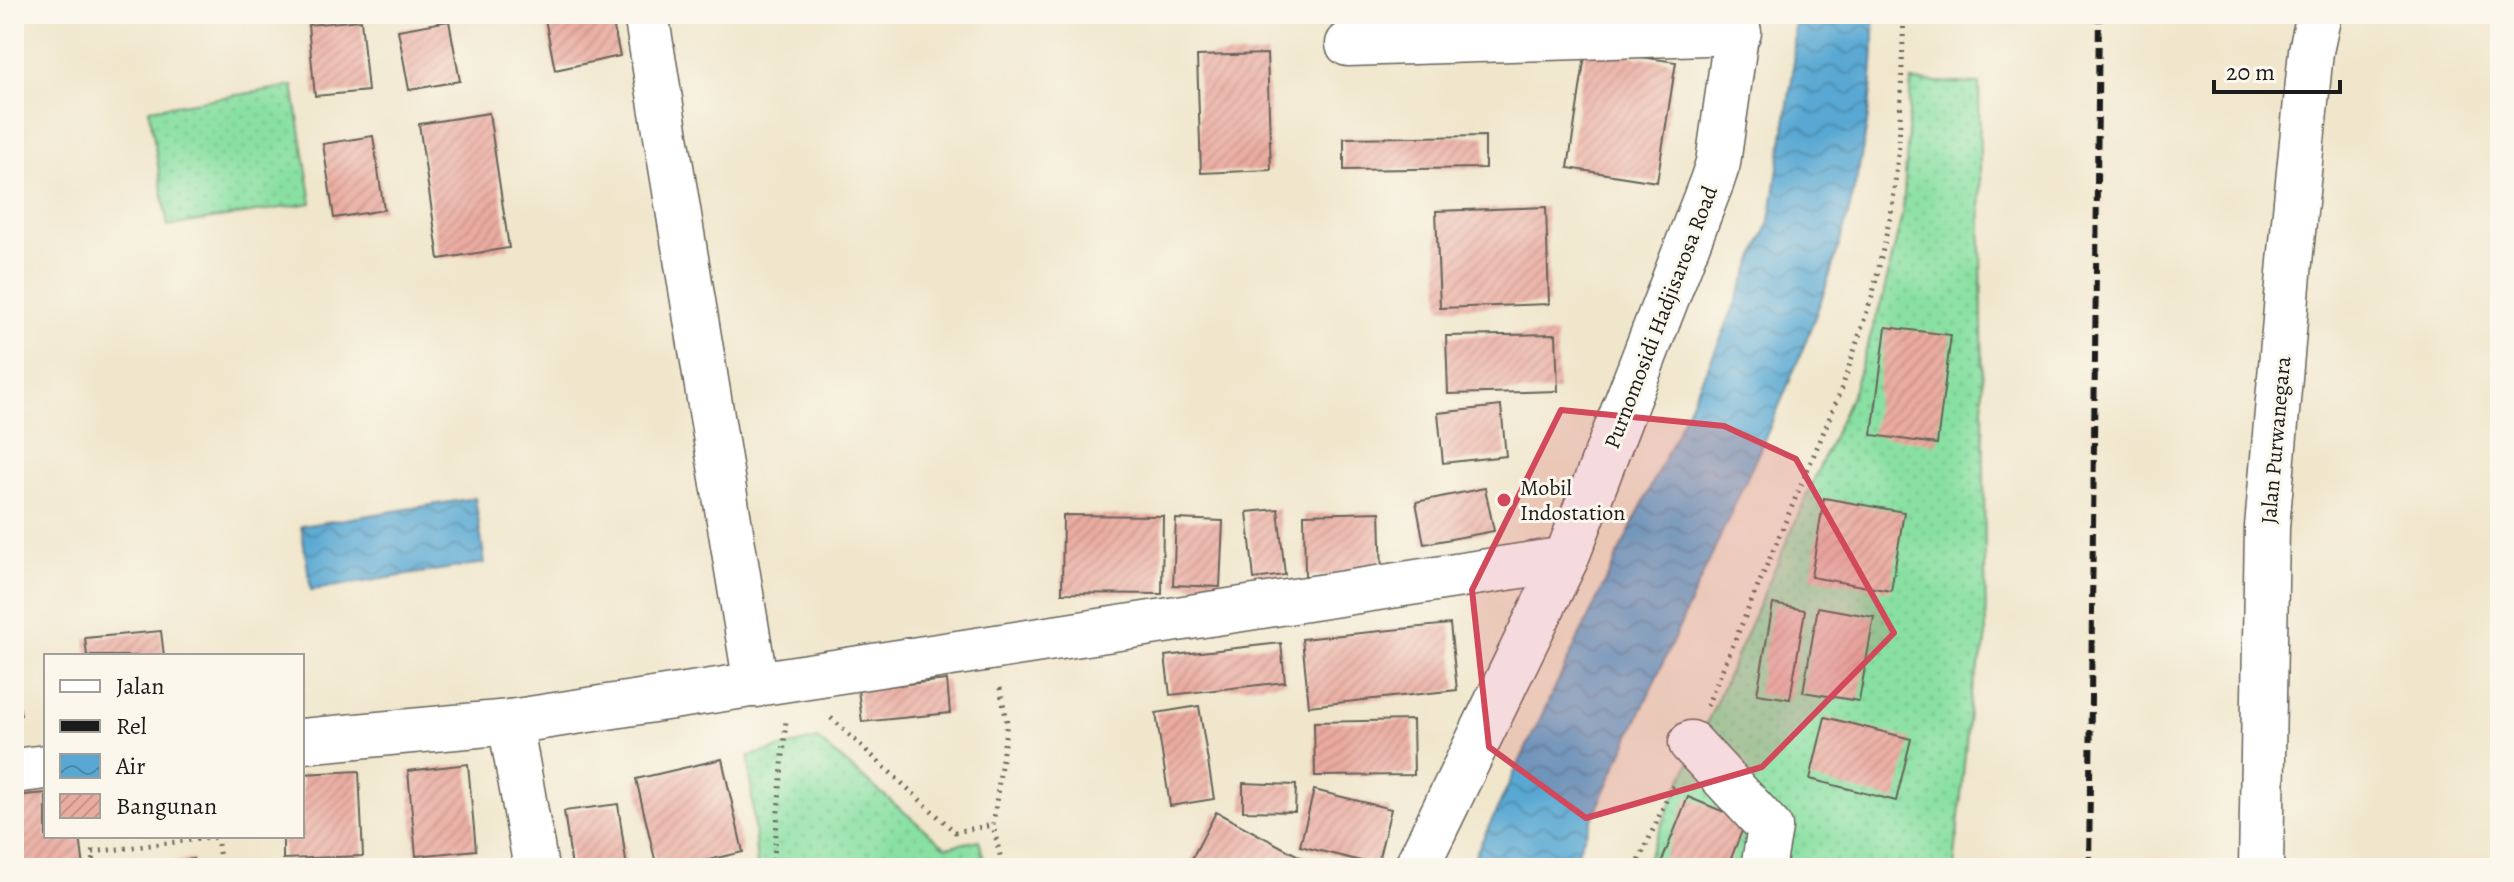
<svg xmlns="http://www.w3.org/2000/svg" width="2514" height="882" font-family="Alegreya,serif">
<defs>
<pattern id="grass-dots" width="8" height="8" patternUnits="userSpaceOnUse" patternTransform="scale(2)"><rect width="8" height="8" fill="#89e0a3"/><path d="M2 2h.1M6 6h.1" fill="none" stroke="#76c08c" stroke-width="1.8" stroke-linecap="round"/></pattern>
<pattern id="water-waves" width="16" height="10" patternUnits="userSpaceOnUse" patternTransform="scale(2)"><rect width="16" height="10" fill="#59a8d3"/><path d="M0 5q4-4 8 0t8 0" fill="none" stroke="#4988aa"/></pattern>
<pattern id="building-hatch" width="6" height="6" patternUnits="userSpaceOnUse" patternTransform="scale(2)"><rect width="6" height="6" fill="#eaaba0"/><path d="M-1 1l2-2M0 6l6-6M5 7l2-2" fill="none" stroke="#c89389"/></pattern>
</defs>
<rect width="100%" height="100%" fill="#fbf7ec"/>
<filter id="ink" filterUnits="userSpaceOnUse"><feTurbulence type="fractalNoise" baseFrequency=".0125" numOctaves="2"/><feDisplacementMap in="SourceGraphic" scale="16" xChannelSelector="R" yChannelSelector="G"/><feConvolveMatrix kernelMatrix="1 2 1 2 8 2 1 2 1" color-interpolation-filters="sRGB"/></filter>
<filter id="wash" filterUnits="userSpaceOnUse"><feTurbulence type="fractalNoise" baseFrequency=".006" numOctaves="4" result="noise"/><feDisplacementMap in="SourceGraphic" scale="32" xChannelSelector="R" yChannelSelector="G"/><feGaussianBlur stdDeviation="1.8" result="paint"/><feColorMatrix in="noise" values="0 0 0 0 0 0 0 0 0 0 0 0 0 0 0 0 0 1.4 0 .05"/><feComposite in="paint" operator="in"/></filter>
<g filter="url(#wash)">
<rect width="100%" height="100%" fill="#f0e6cc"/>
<g fill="url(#grass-dots)" stroke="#527e60" stroke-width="2">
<path d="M 1911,81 L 1979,84 L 1986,643 L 1971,692 L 1954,868 L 1643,868 L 1853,391 L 1883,296 L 1903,211 Z"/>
<path d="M 293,86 L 312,203 L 168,226 L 149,109 Z"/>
<path d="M 817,739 L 946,847 L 979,840 L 986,868 L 757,868 L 749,756 Z"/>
</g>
<g fill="url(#water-waves)" stroke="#3a6278" stroke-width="2">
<path d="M 1795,14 L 1874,14 C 1879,199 1795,373 1720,537 C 1670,648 1620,758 1570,868 L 1469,868 L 1719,343 L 1770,220 L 1793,72 Z"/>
<path d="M 475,498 L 485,563 L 311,590 L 301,526 Z"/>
</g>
<g id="blocks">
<g fill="url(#building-hatch)">
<path d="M 544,14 L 611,14 L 620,56 L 555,70 Z"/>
<path d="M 361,20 L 368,91 L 315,96 L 308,25 Z"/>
<path d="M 449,21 L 460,81 L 409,90 L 398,30 Z"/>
<path d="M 1586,49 L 1676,62 L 1657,182 L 1568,168 Z"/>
<path d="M 1267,54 L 1271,170 L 1201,173 L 1197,56 Z"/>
<path d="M 489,113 L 509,248 L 439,259 L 419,124 Z"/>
<path d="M 373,136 L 384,210 L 334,218 L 323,144 Z"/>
<path d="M 1485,136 L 1485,168 L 1344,170 L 1344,138 Z"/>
<path d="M 1546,207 L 1549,304 L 1440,308 L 1436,211 Z"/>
<path d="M 1886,327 L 1951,335 L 1937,444 L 1872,435 Z"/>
<path d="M 1556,334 L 1558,391 L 1448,394 L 1446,336 Z"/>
<path d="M 1501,406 L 1506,456 L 1443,463 L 1438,413 Z"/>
<path d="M 1485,488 L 1494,531 L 1424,544 L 1416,502 Z"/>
<path d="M 1824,498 L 1904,512 L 1891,591 L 1811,577 Z"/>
<path d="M 1278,509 L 1285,575 L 1254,579 L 1247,512 Z"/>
<path d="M 1380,512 L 1382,575 L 1305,576 L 1304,514 Z"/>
<path d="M 1063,515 L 1163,516 L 1162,594 L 1062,593 Z"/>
<path d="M 1176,519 L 1223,521 L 1220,587 L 1173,585 Z"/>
<path d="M 1773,604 L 1805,610 L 1790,699 L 1757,694 Z"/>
<path d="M 1818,607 L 1874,617 L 1859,701 L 1803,692 Z"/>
<path d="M 1450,624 L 1457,690 L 1309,706 L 1302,639 Z"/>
<path d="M 161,631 L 164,656 L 87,656 L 85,638 Z"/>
<path d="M 1281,643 L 1285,682 L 1170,695 L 1165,656 Z"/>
<path d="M 947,680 L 950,713 L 862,722 L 858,689 Z"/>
<path d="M 14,683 L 21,715 L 14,716 Z"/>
<path d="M 1199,706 L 1214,799 L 1170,806 L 1156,713 Z"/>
<path d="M 1825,717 L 1911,739 L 1896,801 L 1810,779 Z"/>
<path d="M 1413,720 L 1414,775 L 1315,776 L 1314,722 Z"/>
<path d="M 722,759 L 743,852 L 674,868 L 657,868 L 636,779 Z"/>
<path d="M 468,764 L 476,850 L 416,856 L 408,771 Z"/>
<path d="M 359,771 L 363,856 L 283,859 L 283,836 L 302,836 L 302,774 Z"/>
<path d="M 1243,783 L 1296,785 L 1295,812 L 1243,811 Z"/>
<path d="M 1314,790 L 1391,809 L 1377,865 L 1300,846 Z"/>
<path d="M 46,793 L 46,836 L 80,836 L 84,868 L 14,868 L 14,796 Z"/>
<path d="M 1688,797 L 1746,821 L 1727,868 L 1659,868 Z"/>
<path d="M 618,804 L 627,868 L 572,868 L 564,811 Z"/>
<path d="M 1216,812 L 1321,868 L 1187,868 Z"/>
<path d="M 193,859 L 195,868 L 152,868 L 151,866 Z"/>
</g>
</g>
</g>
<g filter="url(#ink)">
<use href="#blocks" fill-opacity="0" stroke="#66635a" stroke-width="2"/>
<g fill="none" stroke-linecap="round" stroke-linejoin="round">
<defs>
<g id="minor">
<path d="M 646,14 L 756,685"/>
<path d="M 1348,44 L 1739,32"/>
<path d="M 510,722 L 536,868"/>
<path d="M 302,741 L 510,722 L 1566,559"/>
<path d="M 1691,743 L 1770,828 L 1763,868"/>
<path d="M 14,771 L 46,767"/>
<path d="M 1416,868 L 1566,559 L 1712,181 L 1718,163 L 1739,14"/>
<path d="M 2261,868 L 2267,527 L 2290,262 L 2311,51 L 2319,14"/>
</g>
</defs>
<use href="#minor" stroke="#66635a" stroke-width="47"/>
<g stroke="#66635a" stroke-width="5" stroke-dasharray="2 6" stroke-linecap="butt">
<path d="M 1000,688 L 1007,722 L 993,825 L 1003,868"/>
<path d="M 1707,706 L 1841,391 L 1873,293 L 1892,209 L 1899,146 L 1904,14"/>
<path d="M 831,718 L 955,832 L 993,825"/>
<path d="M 217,836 L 221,868"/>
<path d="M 94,868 L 93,852 L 218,837"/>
<path d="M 773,868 L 786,721"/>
<path d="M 1636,868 L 1673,785"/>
</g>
<use href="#minor" stroke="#fff" stroke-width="44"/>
<path stroke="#1c1c1c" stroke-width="6" stroke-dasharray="12 6" stroke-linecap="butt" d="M 2089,868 L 2099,14"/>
</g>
</g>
<path fill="#d1495b" fill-opacity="0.2" stroke="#d1495b" stroke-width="6" stroke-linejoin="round" d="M 1561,410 L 1724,426 L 1796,459 L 1894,633 L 1762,767 L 1586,818 L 1489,747 L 1472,590 Z"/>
<circle fill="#d1495b" stroke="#fbf7ec" stroke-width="3" cx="1504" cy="500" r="8"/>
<g text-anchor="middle" stroke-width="6" stroke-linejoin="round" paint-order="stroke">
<g font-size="22" fill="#1c1c1c" stroke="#fbf7ec">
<text transform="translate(1660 317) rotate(-69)" y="8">Purnomosidi Hadjisarosa Road</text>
<text transform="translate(2275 440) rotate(-85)" y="8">Jalan Purwanegara</text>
</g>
<g font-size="22" fill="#1c1c1c" stroke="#fbf7ec" text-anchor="start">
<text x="1520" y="495">Mobil<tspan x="1520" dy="25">Indostation</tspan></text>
</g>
</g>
<rect width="2514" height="882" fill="none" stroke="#fbf7ec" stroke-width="48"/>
<rect x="44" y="654" width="260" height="184" fill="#fbf7ec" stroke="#a29f99" stroke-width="2"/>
<rect x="60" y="680" width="40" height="12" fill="#ffffff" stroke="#a29f99" stroke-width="2"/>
<text x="116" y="694" font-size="24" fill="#1c1c1c">Jalan</text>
<rect x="60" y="720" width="40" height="12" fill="#1c1c1c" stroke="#a29f99" stroke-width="2"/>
<text x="116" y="734" font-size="24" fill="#1c1c1c">Rel</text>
<rect x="60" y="754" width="40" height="24" fill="url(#water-waves)" stroke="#a29f99" stroke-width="2"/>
<text x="116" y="774" font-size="24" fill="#1c1c1c">Air</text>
<rect x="60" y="794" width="40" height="24" fill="url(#building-hatch)" stroke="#a29f99" stroke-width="2"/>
<text x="116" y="814" font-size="24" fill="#1c1c1c">Bangunan</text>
<path d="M2214 80v12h126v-12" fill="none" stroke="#1c1c1c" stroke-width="4"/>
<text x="2226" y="80" font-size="24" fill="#1c1c1c" stroke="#fbf7ec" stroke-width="6" paint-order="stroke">20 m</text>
</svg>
